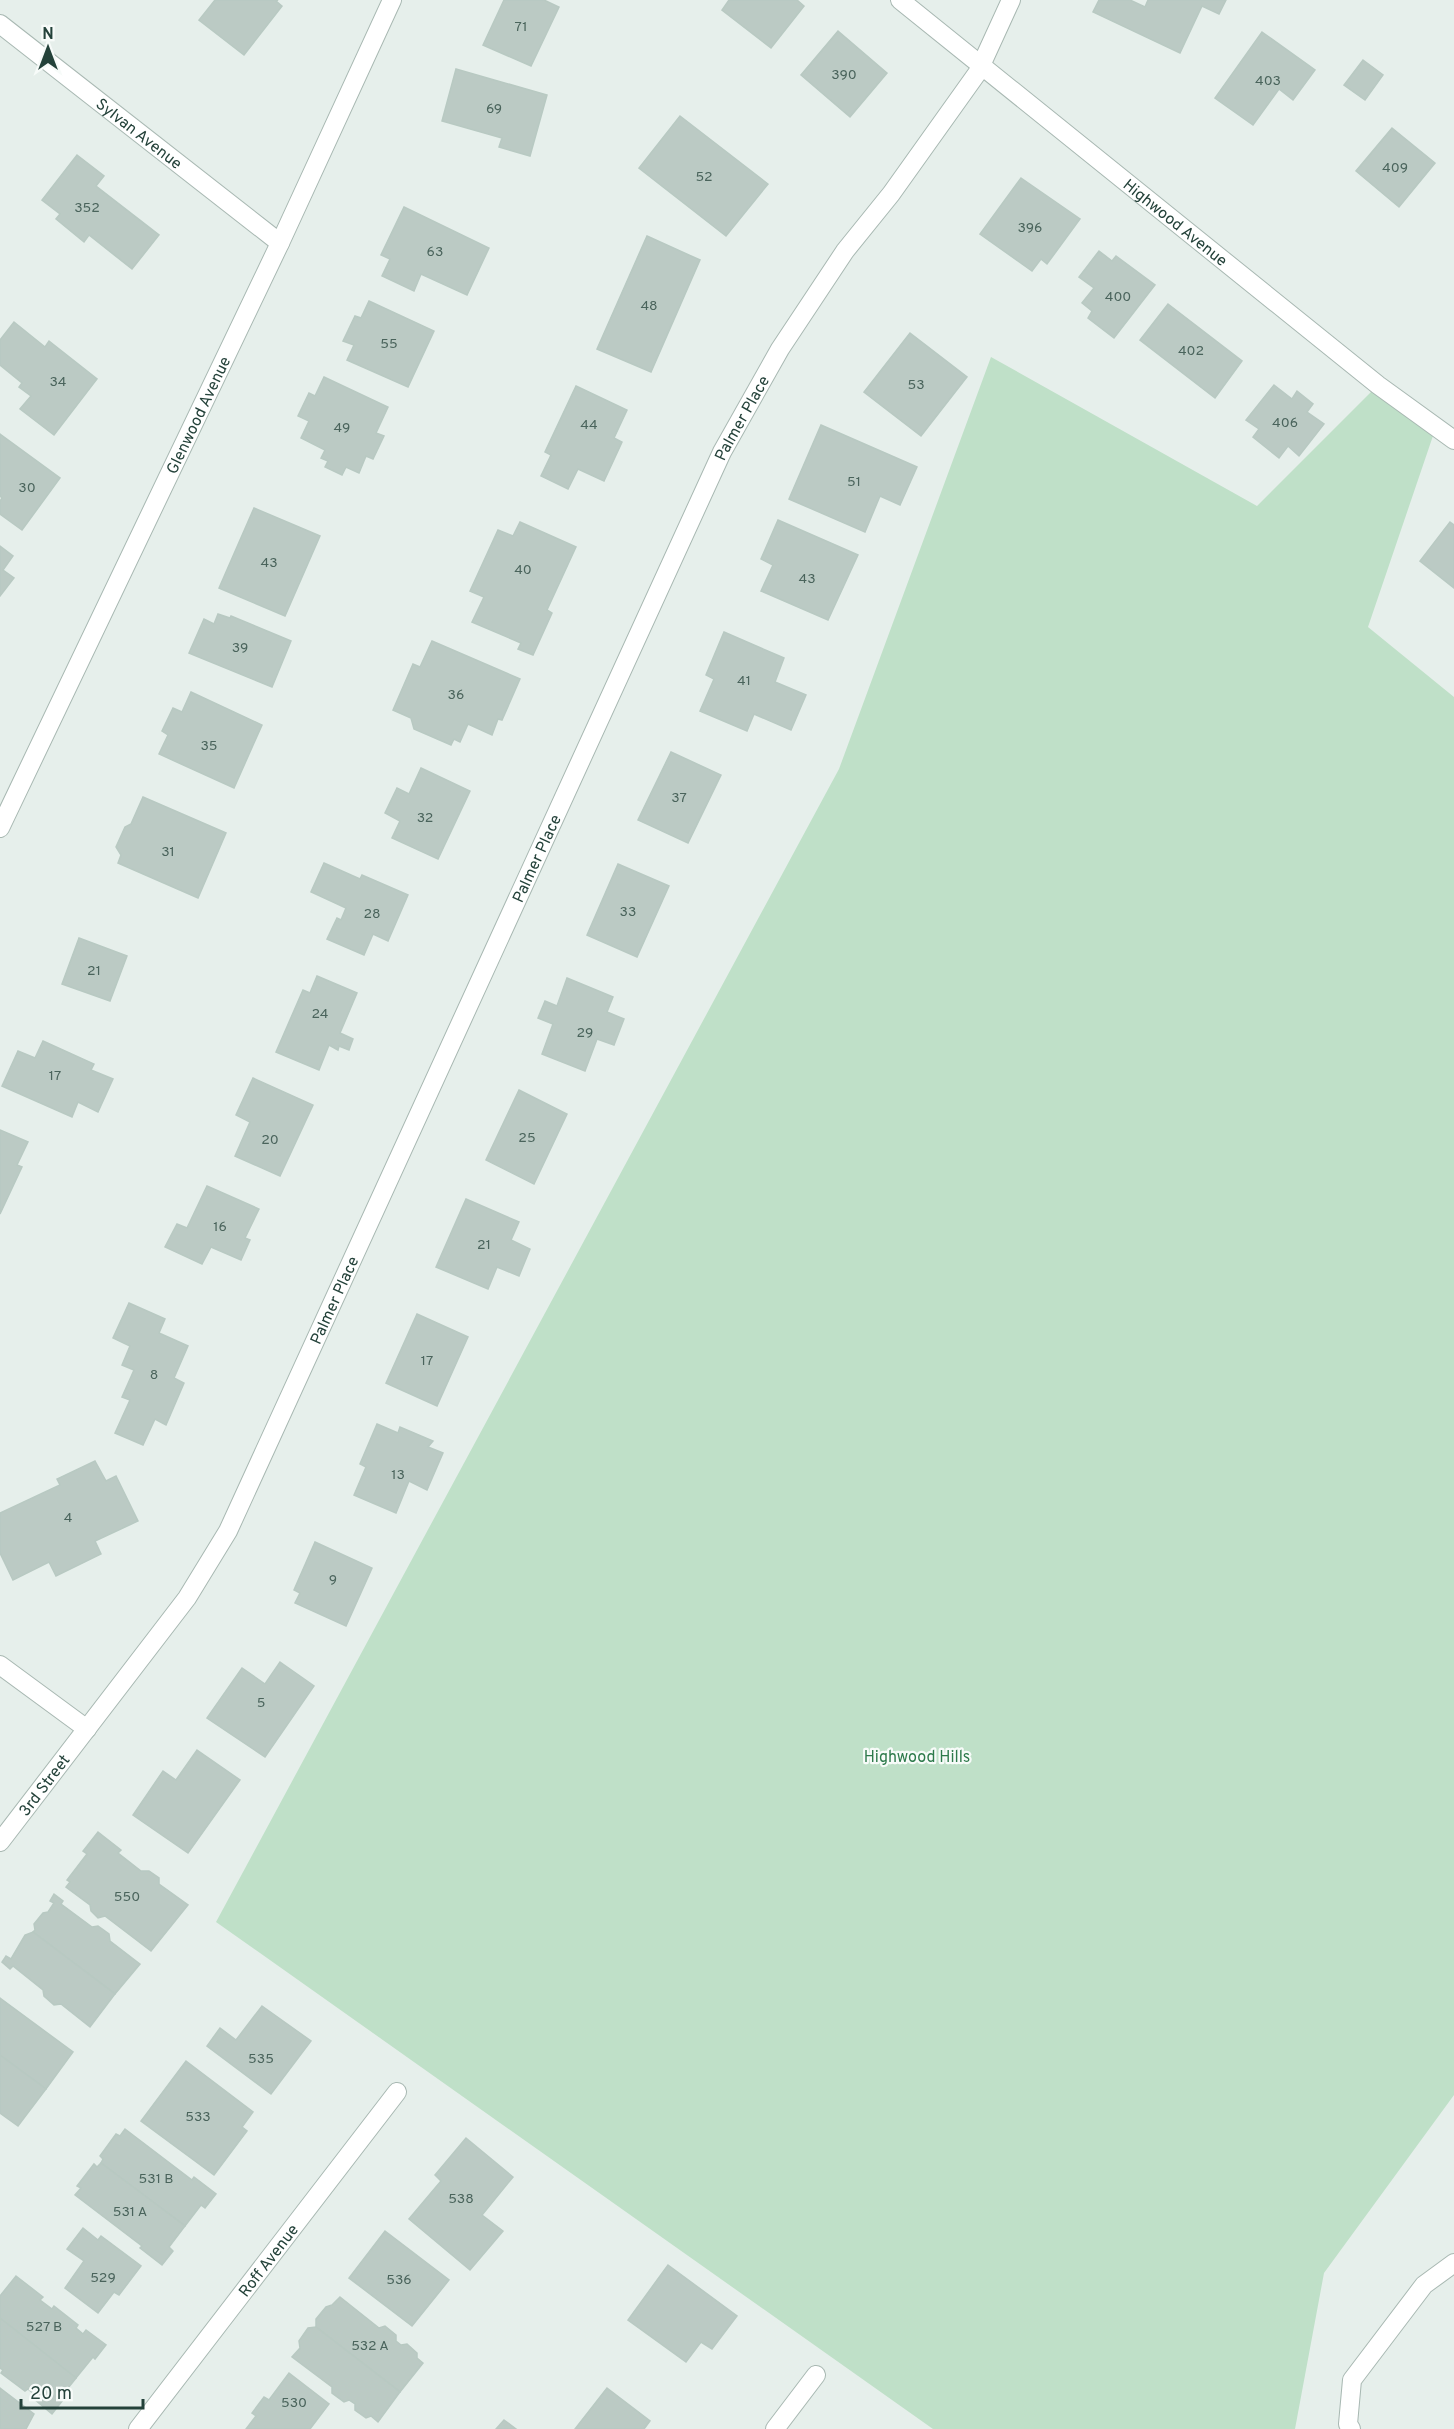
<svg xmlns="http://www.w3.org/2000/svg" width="1454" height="2429" font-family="Overpass,sans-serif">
<rect width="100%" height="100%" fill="#e6efeb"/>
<path fill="#bfe0c8" d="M 991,357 L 1257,506 L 1378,385 L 1436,427 L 1368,627 L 1454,697 L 1454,2095 L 1324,2273 L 1295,2429 L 933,2429 L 216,1922 L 839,769 Z"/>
<g fill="#bbcac4" stroke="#b8c9c2" stroke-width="1.5">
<path d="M 215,0 L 278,0 L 276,1 L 282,6 L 244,55 L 199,20 Z"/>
<path d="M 504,0 L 544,0 L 559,7 L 531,66 L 483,45 Z"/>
<path d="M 729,0 L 797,0 L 804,6 L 771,48 L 722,10 Z"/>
<path d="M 1099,0 L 1130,0 L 1145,7 L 1148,0 L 1226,0 L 1219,14 L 1202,6 L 1180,53 L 1093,12 Z"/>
<path d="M 838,31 L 887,73 L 850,117 L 801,75 Z"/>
<path d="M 1262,32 L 1315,70 L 1293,100 L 1279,89 L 1253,125 L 1215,98 Z"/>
<path d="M 1363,60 L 1383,75 L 1365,100 L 1344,85 Z"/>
<path d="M 456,69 L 547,95 L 530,156 L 499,147 L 502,138 L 442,121 Z"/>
<path d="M 680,116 L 768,184 L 726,236 L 639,168 Z"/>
<path d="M 1392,128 L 1435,163 L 1399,207 L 1356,171 Z"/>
<path d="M 77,155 L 104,176 L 96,186 L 159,235 L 132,269 L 89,235 L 84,242 L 56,219 L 60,214 L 42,200 Z"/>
<path d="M 1021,178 L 1080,219 L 1047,264 L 1041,259 L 1032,271 L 980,234 Z"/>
<path d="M 404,207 L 489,248 L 467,295 L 421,274 L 414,291 L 382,276 L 390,259 L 381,255 Z"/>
<path d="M 647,236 L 700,260 L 651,372 L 597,349 Z"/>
<path d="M 1099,251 L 1112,261 L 1116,256 L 1155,285 L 1114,338 L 1088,318 L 1092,311 L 1082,303 L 1094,288 L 1079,277 Z"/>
<path d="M 369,301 L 434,331 L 408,387 L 347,360 L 354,345 L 343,341 L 355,316 L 361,318 Z"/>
<path d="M 1168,304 L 1242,361 L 1215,398 L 1140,340 Z"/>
<path d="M 14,322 L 45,347 L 49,341 L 97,379 L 54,435 L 20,409 L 31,396 L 19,387 L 22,383 L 0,365 L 0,340 Z"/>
<path d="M 910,333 L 967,377 L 921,436 L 864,392 Z"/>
<path d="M 324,377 L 388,407 L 376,433 L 384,436 L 373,459 L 366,456 L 359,473 L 346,467 L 342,475 L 325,467 L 328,461 L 321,458 L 325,450 L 301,438 L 309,421 L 298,416 L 309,393 L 315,396 Z"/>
<path d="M 1274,385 L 1292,399 L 1297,391 L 1313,404 L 1307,412 L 1324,424 L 1299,456 L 1288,446 L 1279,458 L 1253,437 L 1259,429 L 1246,420 Z"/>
<path d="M 576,386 L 627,410 L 614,438 L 622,442 L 604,481 L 578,469 L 568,489 L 541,476 L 551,455 L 545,452 Z"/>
<path d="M 821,425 L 917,467 L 900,505 L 880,496 L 865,532 L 789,499 Z"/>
<path d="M 0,434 L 60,478 L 22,530 L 0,514 L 0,501 L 2,498 L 0,496 Z"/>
<path d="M 254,508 L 320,536 L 285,616 L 219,588 Z"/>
<path d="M 778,520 L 858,555 L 828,620 L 761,591 L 773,565 L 761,559 Z"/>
<path d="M 520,522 L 576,547 L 547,610 L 552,613 L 533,655 L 518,649 L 521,643 L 472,622 L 484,597 L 470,591 L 498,530 L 513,536 Z"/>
<path d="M 1450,522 L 1454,525 L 1454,588 L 1420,561 Z"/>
<path d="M 0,546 L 13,556 L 3,570 L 14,578 L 0,596 Z"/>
<path d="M 218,614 L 230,618 L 231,616 L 291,641 L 272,687 L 189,653 L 204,619 L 214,624 Z"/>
<path d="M 724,632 L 784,658 L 775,682 L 806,695 L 791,730 L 754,714 L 747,731 L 700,711 L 714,679 L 706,675 Z"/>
<path d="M 432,641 L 520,679 L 502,720 L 498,719 L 492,735 L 468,724 L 460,742 L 454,739 L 451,745 L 414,729 L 411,718 L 393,710 L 413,664 L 420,667 Z"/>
<path d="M 191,692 L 262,725 L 234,788 L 159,754 L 168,735 L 162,731 L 173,708 L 182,712 Z"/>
<path d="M 671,752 L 721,775 L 688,843 L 638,820 Z"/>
<path d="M 421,768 L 470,791 L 438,859 L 392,838 L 400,821 L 385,813 L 397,788 L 409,794 Z"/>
<path d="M 143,797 L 226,833 L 198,898 L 118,863 L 121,855 L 116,847 L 125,827 L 131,824 Z"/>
<path d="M 324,863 L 360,879 L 362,875 L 408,895 L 388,941 L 373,934 L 364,955 L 327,939 L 337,918 L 341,920 L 346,908 L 311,892 Z"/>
<path d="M 618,864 L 669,886 L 637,957 L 587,935 Z"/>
<path d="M 79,938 L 127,956 L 110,1001 L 62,984 Z"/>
<path d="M 317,976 L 357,993 L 340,1033 L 353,1039 L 349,1050 L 339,1046 L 338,1050 L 329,1045 L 319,1070 L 276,1052 L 303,990 L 310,993 Z"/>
<path d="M 567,978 L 613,997 L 607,1012 L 624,1019 L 614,1045 L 597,1039 L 585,1071 L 542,1054 L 553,1024 L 538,1018 L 545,1001 L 557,1006 Z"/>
<path d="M 43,1041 L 94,1064 L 91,1070 L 113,1079 L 98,1112 L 78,1102 L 72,1117 L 2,1086 L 18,1051 L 35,1058 Z"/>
<path d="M 253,1078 L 313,1105 L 280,1176 L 235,1156 L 250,1122 L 236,1115 Z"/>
<path d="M 519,1090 L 567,1114 L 534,1184 L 486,1160 Z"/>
<path d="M 0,1130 L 28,1142 L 17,1165 L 22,1167 L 0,1214 Z"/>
<path d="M 207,1186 L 259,1209 L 245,1238 L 250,1240 L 241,1260 L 211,1247 L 202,1264 L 165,1247 L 177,1224 L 187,1228 Z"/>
<path d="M 466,1199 L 519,1222 L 511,1240 L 530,1249 L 519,1276 L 497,1267 L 488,1289 L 436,1267 Z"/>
<path d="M 129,1303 L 165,1319 L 159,1333 L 188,1346 L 174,1378 L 184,1383 L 166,1425 L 155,1419 L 143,1445 L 115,1433 L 130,1400 L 122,1397 L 134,1370 L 122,1365 L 130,1346 L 113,1338 Z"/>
<path d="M 417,1314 L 468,1337 L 437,1406 L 386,1383 Z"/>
<path d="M 377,1424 L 398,1433 L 400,1427 L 433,1441 L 428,1447 L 443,1453 L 427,1490 L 409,1481 L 396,1513 L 354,1495 L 366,1467 L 360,1464 Z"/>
<path d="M 95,1461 L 106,1481 L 116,1476 L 138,1521 L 95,1541 L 101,1554 L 56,1576 L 49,1562 L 13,1580 L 0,1553 L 0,1513 L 60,1485 L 57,1479 Z"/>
<path d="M 315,1542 L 372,1568 L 346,1626 L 295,1603 L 300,1593 L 294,1590 Z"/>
<path d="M 280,1662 L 314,1686 L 265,1757 L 207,1718 L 242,1668 L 265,1684 Z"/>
<path d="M 197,1750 L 240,1780 L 188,1853 L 133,1815 L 163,1771 L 176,1780 Z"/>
<path d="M 98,1832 L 121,1850 L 118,1853 L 141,1871 L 149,1871 L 159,1878 L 159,1884 L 188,1905 L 151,1951 L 105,1916 L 98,1918 L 91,1911 L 90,1905 L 66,1887 L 70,1882 L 67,1880 L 87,1854 L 83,1851 Z"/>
<path d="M 54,1894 L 63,1901 L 61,1904 L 92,1927 L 98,1926 L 109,1934 L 110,1941 L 140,1964 L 115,1994 L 33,1932 L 35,1930 L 34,1924 L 43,1913 L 48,1912 L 54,1903 L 50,1901 Z"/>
<path d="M 33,1932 L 115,1994 L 90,2027 L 61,2004 L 54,2005 L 44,1996 L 43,1990 L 13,1966 L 10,1969 L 2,1962 L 6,1956 L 11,1959 L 25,1935 Z"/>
<path d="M 0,1998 L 73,2052 L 46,2089 L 0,2055 Z"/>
<path d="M 262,2006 L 311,2041 L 271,2094 L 207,2046 L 220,2028 L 236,2040 Z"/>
<path d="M 0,2055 L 46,2089 L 18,2126 L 0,2113 Z"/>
<path d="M 186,2061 L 253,2112 L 242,2127 L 247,2131 L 214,2175 L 141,2121 Z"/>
<path d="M 125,2129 L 192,2180 L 194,2177 L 216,2194 L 205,2208 L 201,2205 L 185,2226 L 101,2163 L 103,2159 L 100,2156 L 116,2134 L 120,2136 Z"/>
<path d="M 466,2138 L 513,2177 L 482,2215 L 503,2231 L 470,2270 L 409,2219 L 441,2181 L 435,2175 Z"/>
<path d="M 101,2163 L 185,2226 L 169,2247 L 173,2251 L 162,2265 L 140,2248 L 142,2246 L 75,2195 L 81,2188 L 77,2186 L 94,2164 L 97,2167 Z"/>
<path d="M 83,2228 L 98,2240 L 101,2236 L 141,2266 L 119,2295 L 114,2292 L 98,2313 L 65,2288 L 84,2261 L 67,2249 Z"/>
<path d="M 385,2231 L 449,2280 L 412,2326 L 349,2278 Z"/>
<path d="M 668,2265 L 737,2316 L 712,2349 L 701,2342 L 686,2362 L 628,2320 Z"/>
<path d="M 16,2276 L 43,2297 L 40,2300 L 52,2309 L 54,2306 L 78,2325 L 76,2328 L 83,2334 L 86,2330 L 106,2345 L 95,2359 L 93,2357 L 76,2378 L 0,2318 L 0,2296 Z"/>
<path d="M 340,2297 L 379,2328 L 385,2326 L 396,2335 L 396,2341 L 401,2345 L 407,2344 L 417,2353 L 417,2358 L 423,2363 L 400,2392 L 316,2327 L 316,2319 L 326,2307 L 332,2305 Z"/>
<path d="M 0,2318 L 76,2378 L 60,2398 L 63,2400 L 52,2414 L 33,2398 L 35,2395 L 28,2389 L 25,2391 L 1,2373 L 3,2370 L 0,2368 Z"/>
<path d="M 316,2327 L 400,2392 L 378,2422 L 371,2416 L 366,2418 L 355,2410 L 355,2404 L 349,2400 L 344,2402 L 332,2393 L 332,2387 L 292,2357 L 300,2348 L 299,2341 L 308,2328 Z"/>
<path d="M 289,2373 L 329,2404 L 310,2429 L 246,2429 L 256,2416 L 252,2413 L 264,2397 L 269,2400 Z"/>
<path d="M 0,2388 L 34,2414 L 26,2429 L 0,2429 Z"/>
<path d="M 607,2388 L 650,2421 L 644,2429 L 575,2429 Z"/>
<path d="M 504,2420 L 516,2429 L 496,2429 Z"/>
</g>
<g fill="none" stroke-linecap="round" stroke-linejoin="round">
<defs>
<path id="service" d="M 1351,2429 L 1348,2424 L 1352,2380 L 1424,2285 L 1454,2263"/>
<g id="minor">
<path id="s1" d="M 900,0 L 1378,385 L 1454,440"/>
<path id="s2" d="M 0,24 L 280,243"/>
<path id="s3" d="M 0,828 L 280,243 L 392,0"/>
<path d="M 0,1665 L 87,1729"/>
<path id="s4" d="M 0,1842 L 187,1598 L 228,1531 L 722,452 L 780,349 L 845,251 L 891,194 L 978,72 L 1011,0"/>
<path id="s5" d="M 138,2429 L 397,2092"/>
<path d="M 775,2429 L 816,2375"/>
</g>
</defs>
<use href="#service" stroke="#a8b8b2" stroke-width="20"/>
<use href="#minor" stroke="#a8b8b2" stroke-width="20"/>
<use href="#service" stroke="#fff" stroke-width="18"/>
<use href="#minor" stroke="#fff" stroke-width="18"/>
</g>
<g text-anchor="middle" stroke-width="4.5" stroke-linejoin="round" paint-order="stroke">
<g font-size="14" fill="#4a645c">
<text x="521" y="31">71</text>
<text x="844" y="79">390</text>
<text x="1268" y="85">403</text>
<text x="494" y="113">69</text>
<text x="1395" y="172">409</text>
<text x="704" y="181">52</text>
<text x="87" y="212">352</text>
<text x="1030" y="232">396</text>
<text x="435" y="256">63</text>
<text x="1118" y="301">400</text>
<text x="649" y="310">48</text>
<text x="389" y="348">55</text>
<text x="1191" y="355">402</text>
<text x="58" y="386">34</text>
<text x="916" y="389">53</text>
<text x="1285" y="427">406</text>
<text x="589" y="429">44</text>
<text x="342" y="432">49</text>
<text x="854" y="486">51</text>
<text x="27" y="492">30</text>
<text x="269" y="567">43</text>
<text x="523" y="574">40</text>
<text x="807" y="583">43</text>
<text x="240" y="652">39</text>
<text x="744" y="685">41</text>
<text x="456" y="699">36</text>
<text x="209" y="750">35</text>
<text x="679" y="802">37</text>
<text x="425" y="822">32</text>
<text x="168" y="856">31</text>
<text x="628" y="916">33</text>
<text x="372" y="918">28</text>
<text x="94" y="975">21</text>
<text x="320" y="1018">24</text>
<text x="585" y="1037">29</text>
<text x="55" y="1080">17</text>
<text x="527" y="1142">25</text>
<text x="270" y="1144">20</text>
<text x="220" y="1231">16</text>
<text x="484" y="1249">21</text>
<text x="427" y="1365">17</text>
<text x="154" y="1379">8</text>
<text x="398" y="1479">13</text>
<text x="68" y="1522">4</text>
<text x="333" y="1584">9</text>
<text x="261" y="1707">5</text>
<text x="127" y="1901">550</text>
<text x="261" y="2063">535</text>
<text x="198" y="2121">533</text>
<text x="156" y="2183">531 B</text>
<text x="461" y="2203">538</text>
<text x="130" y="2216">531 A</text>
<text x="103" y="2282">529</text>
<text x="399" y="2284">536</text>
<text x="44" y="2331">527 B</text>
<text x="370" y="2350">532 A</text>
<text x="294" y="2407">530</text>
</g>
<g font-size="16" fill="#24423a" stroke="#f7fbf9">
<text dy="6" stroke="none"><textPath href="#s2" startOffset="177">Sylvan Avenue</textPath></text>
<text dy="6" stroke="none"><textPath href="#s1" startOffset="354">Highwood Avenue</textPath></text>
<text dy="6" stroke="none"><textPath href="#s3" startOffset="458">Glenwood Avenue</textPath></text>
<text dy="6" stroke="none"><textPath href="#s4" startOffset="1612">Palmer Place</textPath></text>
<text dy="6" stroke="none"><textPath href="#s4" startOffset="1126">Palmer Place</textPath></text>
<text dy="6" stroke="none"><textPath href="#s4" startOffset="640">Palmer Place</textPath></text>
<text dy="6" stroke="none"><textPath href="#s4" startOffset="72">3rd Street</textPath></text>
<text dy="6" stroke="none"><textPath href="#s5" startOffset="213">Roff Avenue</textPath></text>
</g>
<g font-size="16" fill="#2d7a4b" stroke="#f7fbf9">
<text x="917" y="1762">Highwood Hills</text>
</g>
</g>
<g transform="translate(48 48)" stroke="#f7fbf9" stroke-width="4.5" paint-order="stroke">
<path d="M0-4.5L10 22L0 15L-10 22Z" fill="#24423a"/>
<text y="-9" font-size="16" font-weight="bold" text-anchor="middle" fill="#24423a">N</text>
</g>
<path d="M21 2399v9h122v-9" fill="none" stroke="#24423a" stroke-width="3"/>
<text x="30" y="2399" font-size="18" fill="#24423a" stroke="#f7fbf9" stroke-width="4.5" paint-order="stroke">20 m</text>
</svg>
